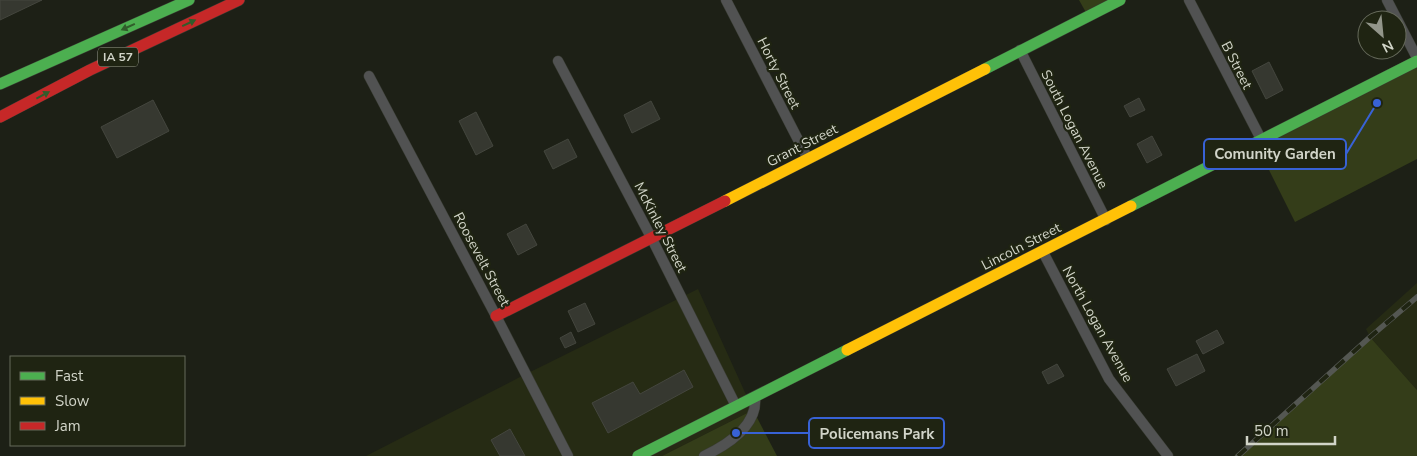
<svg xmlns="http://www.w3.org/2000/svg" width="1417" height="456" font-family="'Nunito Sans',sans-serif">
<rect width="100%" height="100%" fill="#1d2016"/>
<g fill="#262b14">
<path d="M 1417,283 L 1417,390 L 1370,337 L 1366,329 Z"/>
<path d="M 698,289 L 753,410 L 662,456 L 366,456 L 520,377 Z"/>
</g>
<g fill="#343d19">
<path d="M 1079,0 L 1120,0 L 1088,16 Z"/>
<path d="M 1417,61 L 1417,159 L 1295,222 L 1256,144 Z"/>
<path d="M 1370,337 L 1417,390 L 1417,456 L 1234,456 Z"/>
<path d="M 753,410 L 777,456 L 662,456 Z"/>
</g>
<g fill="#363830" stroke="#44463e">
<path d="M 0,0 L 42,0 L 0,20 Z"/>
<path d="M 1269,62 L 1283,90 L 1266,99 L 1252,71 Z"/>
<path d="M 1139,98 L 1145,110 L 1130,117 L 1124,106 Z"/>
<path d="M 153,100 L 169,131 L 117,158 L 101,127 Z"/>
<path d="M 651,101 L 660,119 L 632,133 L 624,115 Z"/>
<path d="M 476,112 L 493,146 L 476,155 L 459,121 Z"/>
<path d="M 1152,136 L 1162,155 L 1147,163 L 1137,144 Z"/>
<path d="M 568,139 L 577,157 L 553,169 L 544,151 Z"/>
<path d="M 526,224 L 537,245 L 518,255 L 507,234 Z"/>
<path d="M 585,303 L 595,324 L 578,332 L 568,311 Z"/>
<path d="M 1217,330 L 1224,343 L 1203,354 L 1196,341 Z"/>
<path d="M 571,332 L 576,343 L 565,348 L 560,338 Z"/>
<path d="M 1197,354 L 1205,371 L 1176,386 L 1167,369 Z"/>
<path d="M 1057,364 L 1064,376 L 1048,384 L 1042,372 Z"/>
<path d="M 684,370 L 693,387 L 608,433 L 592,403 L 633,382 L 640,394 Z"/>
<path d="M 510,429 L 525,456 L 500,456 L 491,440 Z"/>
</g>
<g fill="none" stroke-linecap="round" stroke-linejoin="round">
<defs>
<g id="street">
<path d="M 726,0 L 808,159"/>
<path d="M 1189,0 L 1262,141"/>
<path d="M 1387,0 L 1417,58"/>
<path d="M 1020,50 L 1106,220"/>
<path d="M 558,61 L 652,239 L 736,406"/>
<path d="M 369,76 L 496,316 L 568,456"/>
<path d="M 1043,252 L 1109,379 L 1168,456"/>
<path d="M 704,456 C 727,445 758,426 755,397"/>
</g>
<g id="fast">
<path d="M 985,69 L 1120,0"/>
<path d="M 0,84 L 189,0"/>
<path d="M 1131,206 L 1417,61"/>
<path d="M 638,456 L 847,350"/>
</g>
<g id="slow">
<path d="M 725,201 L 985,69"/>
<path d="M 847,350 L 1131,206"/>
</g>
<g id="jam">
<path d="M 0,117 L 90,70 L 239,0"/>
<path d="M 496,316 L 725,201"/>
</g>
</defs>
<use href="#street" stroke="#393c33" stroke-width="11"/>
<use href="#fast" stroke="#393c33" stroke-width="12"/>
<use href="#slow" stroke="#393c33" stroke-width="12"/>
<use href="#jam" stroke="#393c33" stroke-width="12"/>
<use href="#street" stroke="#515252" stroke-width="10"/>
<use href="#fast" stroke="#4caf50" stroke-width="11"/>
<use href="#slow" stroke="#ffc107" stroke-width="11"/>
<use href="#jam" stroke="#c62828" stroke-width="11"/>
<defs>
<path id="rail" d="M 1238,456 L 1370,337 L 1417,297"/>
</defs>
<use href="#rail" stroke="#545752" stroke-width="5.5"/>
<use href="#rail" stroke="#1f2412" stroke-width="4" stroke-dasharray="11" stroke-linecap="butt"/>
</g>
<defs><path id="oneway-solid" d="M-6-.8H1V-3.2L6.5 0L1 3.2V.8H-6Z" transform="scale(1.25)"/></defs>
<g fill="#315c2b">
<use href="#oneway-solid" transform="translate(189 23) rotate(-25)"/>
<use href="#oneway-solid" transform="translate(128 27) rotate(156)"/>
<use href="#oneway-solid" transform="translate(43 95) rotate(-28)"/>
</g>
<g text-anchor="middle" stroke-width="4.5" stroke-linejoin="round" paint-order="stroke">
<rect fill="#1f2412" stroke="#9c9f91" stroke-width="1" x="98" y="47.5" width="40" height="19" rx="4"/>
<g font-size="12" font-weight="bold" fill="#d1d4c8">
<text x="118" y="61">IA 57</text>
</g>
<g font-size="14" fill="#d1d4c8" stroke="#1f2412">
<text transform="translate(1237 65) rotate(63)" y="5">B Street</text>
<text transform="translate(779 73) rotate(63)" y="5">Horty Street</text>
<text transform="translate(1075 129) rotate(63)" y="5">South Logan Avenue</text>
<text transform="translate(802 145) rotate(-27)" y="5">Grant Street</text>
<text transform="translate(661 227) rotate(63)" y="5">McKinley Street</text>
<text transform="translate(1021 246) rotate(-27)" y="5">Lincoln Street</text>
<text transform="translate(482 259) rotate(62)" y="5">Roosevelt Street</text>
<text transform="translate(1098 324) rotate(61)" y="5">North Logan Avenue</text>
</g>
</g>
<path fill="none" stroke="#3862d6" stroke-width="2" d="M1377 103L1346 154M736 433L809 433"/>
<g fill="#3862d6" stroke="#1f2412" stroke-width="2">
<circle cx="1377" cy="103" r="5"/>
<circle cx="736" cy="433" r="5"/>
</g>
<g fill="#1f2412" stroke="#3862d6" stroke-width="2">
<rect x="1204" y="139" width="142" height="30" rx="5"/>
<rect x="809" y="418" width="135" height="30" rx="5"/>
</g>
<g font-size="15" text-anchor="middle" font-weight="bold" fill="#d1d4c8">
<text x="1275" y="159">Comunity Garden</text>
<text x="877" y="439">Policemans Park</text>
</g>
<rect x="10" y="356" width="175" height="90" fill="#1f2412" stroke="#666a5b"/>
<rect x="20" y="372" width="25" height="8" fill="#4caf50" stroke="#666a5b"/>
<text x="55" y="381" font-size="15" fill="#d1d4c8">Fast</text>
<rect x="20" y="397" width="25" height="8" fill="#ffc107" stroke="#666a5b"/>
<text x="55" y="406" font-size="15" fill="#d1d4c8">Slow</text>
<rect x="20" y="422" width="25" height="8" fill="#c62828" stroke="#666a5b"/>
<text x="55" y="431" font-size="15" fill="#d1d4c8">Jam</text>
<g transform="translate(1382 35) rotate(153)"><circle r="24" fill="#1f2412" stroke="#666a5b"/>
<path d="M0-4L9 19L0 12L-9 19Z" fill="#92958a"/>
<text y="-8" font-size="14" font-weight="bold" text-anchor="middle" fill="#d1d4c8">N</text>
</g>
<path d="M1247 436v8h88v-8" fill="none" stroke="#d1d4c8" stroke-width="2.5"/>
<text x="1254" y="436" font-size="15" fill="#d1d4c8" stroke="#1f2412" stroke-width="4" paint-order="stroke">50 m</text>
</svg>
